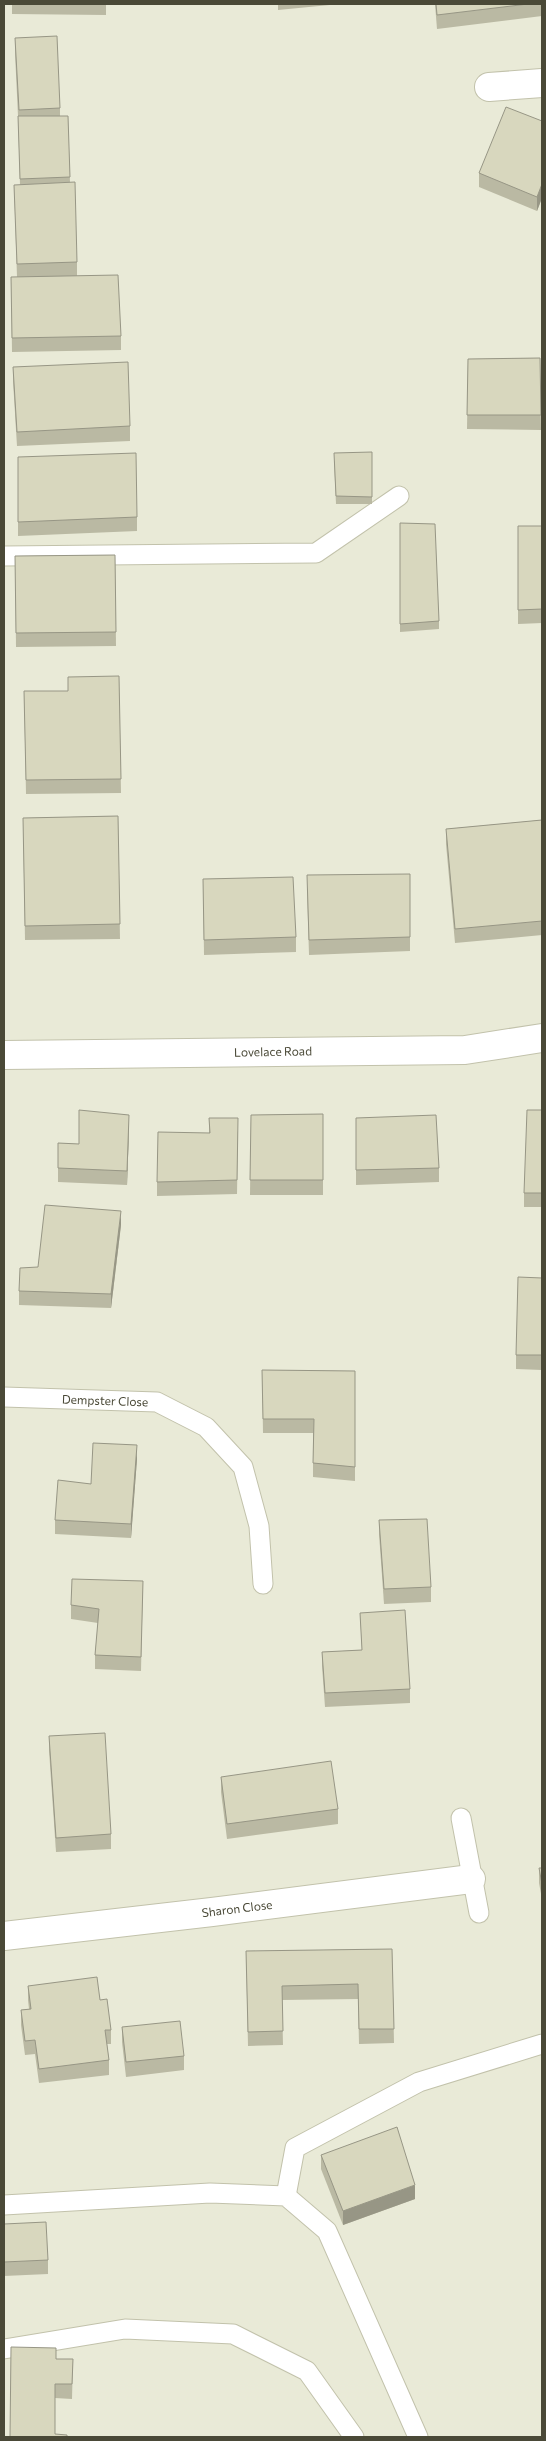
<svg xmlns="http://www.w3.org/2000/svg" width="546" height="2441" font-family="Commissioner,sans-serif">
<rect width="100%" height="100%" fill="#f5f6e9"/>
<rect fill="#e9ead7" x="4" y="4" width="538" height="2433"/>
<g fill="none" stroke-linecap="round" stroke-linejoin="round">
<defs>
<g id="service">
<path d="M 4,556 L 316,553 L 399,496"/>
<path d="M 4,1397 L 157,1402 L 206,1427 L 243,1467 L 259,1526 L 263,1584"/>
<path d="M 461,1818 L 479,1913"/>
<path d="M 286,2196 L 295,2148 L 419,2082 L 542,2044"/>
<path d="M 4,2205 L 210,2193 L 286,2196 L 327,2231 L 418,2437"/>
<path d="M 4,2349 L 125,2329 L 233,2334 L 307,2371 L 354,2437"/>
</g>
<g id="minor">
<path d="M 489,87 L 542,83"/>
<path d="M 4,1055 L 465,1050 L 542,1038"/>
<path d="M 4,1936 L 212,1912 L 471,1879"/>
</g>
</defs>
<use href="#service" stroke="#c2c2ab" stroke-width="21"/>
<use href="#minor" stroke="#c2c2ab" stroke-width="30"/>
<use href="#service" stroke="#fff" stroke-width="19"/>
<use href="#minor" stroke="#fff" stroke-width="28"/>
</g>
<g fill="#bab9a3">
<path d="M 12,4 L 106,4 L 106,15 L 12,14 Z"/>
<path d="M 278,4 L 340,4 L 278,10 Z"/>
<path d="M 435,4 L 542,4 L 542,16 L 437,29 Z"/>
<path d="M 15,38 L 60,108 L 60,116 L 68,116 L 70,183 L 77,262 L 77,276 L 121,336 L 121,350 L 12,352 L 11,277 L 17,277 L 14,185 L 20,185 L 18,116 L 15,53 Z"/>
<path d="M 542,121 L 542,198 L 537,211 L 479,187 L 479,173 Z"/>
<path d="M 540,358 L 541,430 L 467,429 L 468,359 Z"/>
<path d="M 13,367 L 130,426 L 130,441 L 17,446 L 13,381 Z"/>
<path d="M 372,452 L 372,504 L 336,504 L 334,461 Z"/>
<path d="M 18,457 L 137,517 L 137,531 L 18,536 Z"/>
<path d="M 400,523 L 439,621 L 439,629 L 400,632 Z"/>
<path d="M 518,526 L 542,526 L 542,623 L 518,624 Z"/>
<path d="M 115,555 L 116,646 L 16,647 L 15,556 Z"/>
<path d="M 119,676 L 121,793 L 26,794 L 24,691 L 68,691 Z"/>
<path d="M 118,816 L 120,939 L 25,940 L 23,818 Z"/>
<path d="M 542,820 L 542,935 L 455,943 L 446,844 L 446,829 Z"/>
<path d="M 410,874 L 410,951 L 309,955 L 307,889 Z"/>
<path d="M 203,879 L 296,937 L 296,952 L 204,955 Z"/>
<path d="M 542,1110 L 542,1207 L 524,1207 L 524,1193 Z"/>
<path d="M 323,1114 L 323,1195 L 250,1195 L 251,1115 Z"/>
<path d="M 209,1118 L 238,1132 L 237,1194 L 157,1196 L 157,1182 L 209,1133 Z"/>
<path d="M 356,1118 L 439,1168 L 439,1182 L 356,1185 Z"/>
<path d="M 129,1129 L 127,1185 L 58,1182 L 58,1143 L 79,1144 Z"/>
<path d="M 121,1225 L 111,1308 L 19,1305 L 19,1291 L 38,1267 Z"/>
<path d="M 542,1278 L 542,1370 L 516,1369 L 516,1355 Z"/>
<path d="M 262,1370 L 355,1371 L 355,1481 L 313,1477 L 313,1433 L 263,1433 Z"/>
<path d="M 137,1459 L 131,1538 L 55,1534 L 55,1520 L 91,1484 Z"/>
<path d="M 379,1520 L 431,1587 L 431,1602 L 384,1604 L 379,1534 Z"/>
<path d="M 143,1581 L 141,1671 L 95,1669 L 95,1655 L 98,1623 L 71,1619 L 71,1605 Z"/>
<path d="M 360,1613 L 410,1689 L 410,1703 L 325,1707 L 322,1666 L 322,1652 L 362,1650 Z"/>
<path d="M 49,1736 L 111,1834 L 111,1849 L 56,1852 L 49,1750 Z"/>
<path d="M 221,1777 L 338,1809 L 338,1824 L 227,1839 L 221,1792 Z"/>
<path d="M 539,1868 L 542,1868 L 542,1899 L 539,1883 Z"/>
<path d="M 392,1949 L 394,2043 L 359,2044 L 358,1999 L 282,2000 L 283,2045 L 248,2046 L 246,1951 Z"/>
<path d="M 28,1986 L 100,2000 L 111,2030 L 111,2044 L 107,2044 L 109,2060 L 109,2075 L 39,2083 L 35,2054 L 25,2055 L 21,2025 L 21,2010 L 29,2009 L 28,2000 Z"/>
<path d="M 122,2027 L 184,2056 L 184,2070 L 126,2077 L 122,2042 Z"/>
<path d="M 321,2155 L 415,2199 L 343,2225 L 321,2169 Z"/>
<path d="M 4,2224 L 48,2260 L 48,2274 L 4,2276 Z"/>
<path d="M 56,2359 L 73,2359 L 72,2399 L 55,2398 L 55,2434 L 10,2437 Z"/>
</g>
<g fill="#979685">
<path d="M 542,184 L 542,198 L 537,211 L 537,197 Z"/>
<path d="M 129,1115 L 129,1129 L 127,1185 L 127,1171 Z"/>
<path d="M 121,1211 L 121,1225 L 111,1308 L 111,1294 Z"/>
<path d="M 137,1445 L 137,1459 L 131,1538 L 131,1524 Z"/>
<path d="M 415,2185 L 415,2199 L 343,2225 L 343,2211 Z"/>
</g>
<g fill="#d8d7be" stroke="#979685">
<path d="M 436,4 L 528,4 L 437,15 Z"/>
<path d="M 57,36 L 60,108 L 19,110 L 15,38 Z"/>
<path d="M 506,107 L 542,121 L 542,184 L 537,197 L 479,173 Z"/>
<path d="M 18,116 L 68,116 L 70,177 L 20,179 Z"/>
<path d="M 75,182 L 77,262 L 17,264 L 14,185 Z"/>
<path d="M 118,275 L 121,336 L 12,338 L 11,277 Z"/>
<path d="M 540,358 L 541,415 L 467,415 L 468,359 Z"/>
<path d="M 128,362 L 130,426 L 17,432 L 13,367 Z"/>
<path d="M 372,452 L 372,497 L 336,496 L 334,453 Z"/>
<path d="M 136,453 L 137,517 L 18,522 L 18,457 Z"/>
<path d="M 400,523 L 435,524 L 439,621 L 400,624 Z"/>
<path d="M 518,526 L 542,526 L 542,609 L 518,610 Z"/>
<path d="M 115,555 L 116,632 L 16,633 L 15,556 Z"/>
<path d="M 119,676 L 121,779 L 26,780 L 24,691 L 68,691 L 68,677 Z"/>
<path d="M 118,816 L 120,924 L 25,926 L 23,818 Z"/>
<path d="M 542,820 L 542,921 L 455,929 L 446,829 Z"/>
<path d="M 410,874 L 410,937 L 309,940 L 307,875 Z"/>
<path d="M 293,877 L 296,937 L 204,940 L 203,879 Z"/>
<path d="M 79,1110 L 129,1115 L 127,1171 L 58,1168 L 58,1143 L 79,1144 Z"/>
<path d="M 527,1110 L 542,1110 L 542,1193 L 524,1193 Z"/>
<path d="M 323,1114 L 323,1180 L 250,1180 L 251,1115 Z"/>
<path d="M 436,1115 L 439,1168 L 356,1170 L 356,1118 Z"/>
<path d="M 209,1118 L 238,1118 L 237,1180 L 157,1182 L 158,1132 L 210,1133 Z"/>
<path d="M 45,1205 L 121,1211 L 111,1294 L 19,1291 L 20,1268 L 38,1267 Z"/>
<path d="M 518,1277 L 542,1278 L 542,1355 L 516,1355 Z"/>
<path d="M 262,1370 L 355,1371 L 355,1467 L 313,1463 L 314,1419 L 263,1419 Z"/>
<path d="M 93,1443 L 137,1445 L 131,1524 L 55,1520 L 58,1480 L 91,1484 Z"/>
<path d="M 427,1519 L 431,1587 L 384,1589 L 379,1520 Z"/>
<path d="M 72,1579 L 143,1581 L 141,1657 L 95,1655 L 99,1609 L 71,1605 Z"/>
<path d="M 405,1610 L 410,1689 L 325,1693 L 322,1652 L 362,1650 L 360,1613 Z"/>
<path d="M 105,1733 L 111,1834 L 56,1838 L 49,1736 Z"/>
<path d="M 331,1761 L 338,1809 L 227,1824 L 221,1777 Z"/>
<path d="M 539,1868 L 542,1868 L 542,1884 Z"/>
<path d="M 392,1949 L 394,2029 L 359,2029 L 358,1984 L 282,1986 L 283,2031 L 248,2032 L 246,1951 Z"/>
<path d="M 97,1977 L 100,2000 L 107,1999 L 111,2030 L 105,2030 L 109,2060 L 39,2069 L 35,2040 L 25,2041 L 21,2010 L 31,2009 L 28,1986 Z"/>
<path d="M 180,2021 L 184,2056 L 126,2062 L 122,2027 Z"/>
<path d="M 397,2127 L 415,2185 L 343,2211 L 321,2155 Z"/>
<path d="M 46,2222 L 48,2260 L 4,2262 L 4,2224 Z"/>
<path d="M 11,2347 L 56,2348 L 56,2359 L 73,2359 L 72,2384 L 55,2384 L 55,2434 L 67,2435 L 67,2437 L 10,2437 Z"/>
</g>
<g text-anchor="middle" stroke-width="4" stroke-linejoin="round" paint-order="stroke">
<g font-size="12" fill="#4a4937" stroke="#fff">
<text transform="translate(273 1052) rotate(-1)" y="4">Lovelace Road</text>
<text transform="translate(105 1401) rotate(2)" y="4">Dempster Close</text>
<text transform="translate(237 1909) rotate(-7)" y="4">Sharon Close</text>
</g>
</g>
<rect width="546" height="2441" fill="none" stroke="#4a4937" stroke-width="10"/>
</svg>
